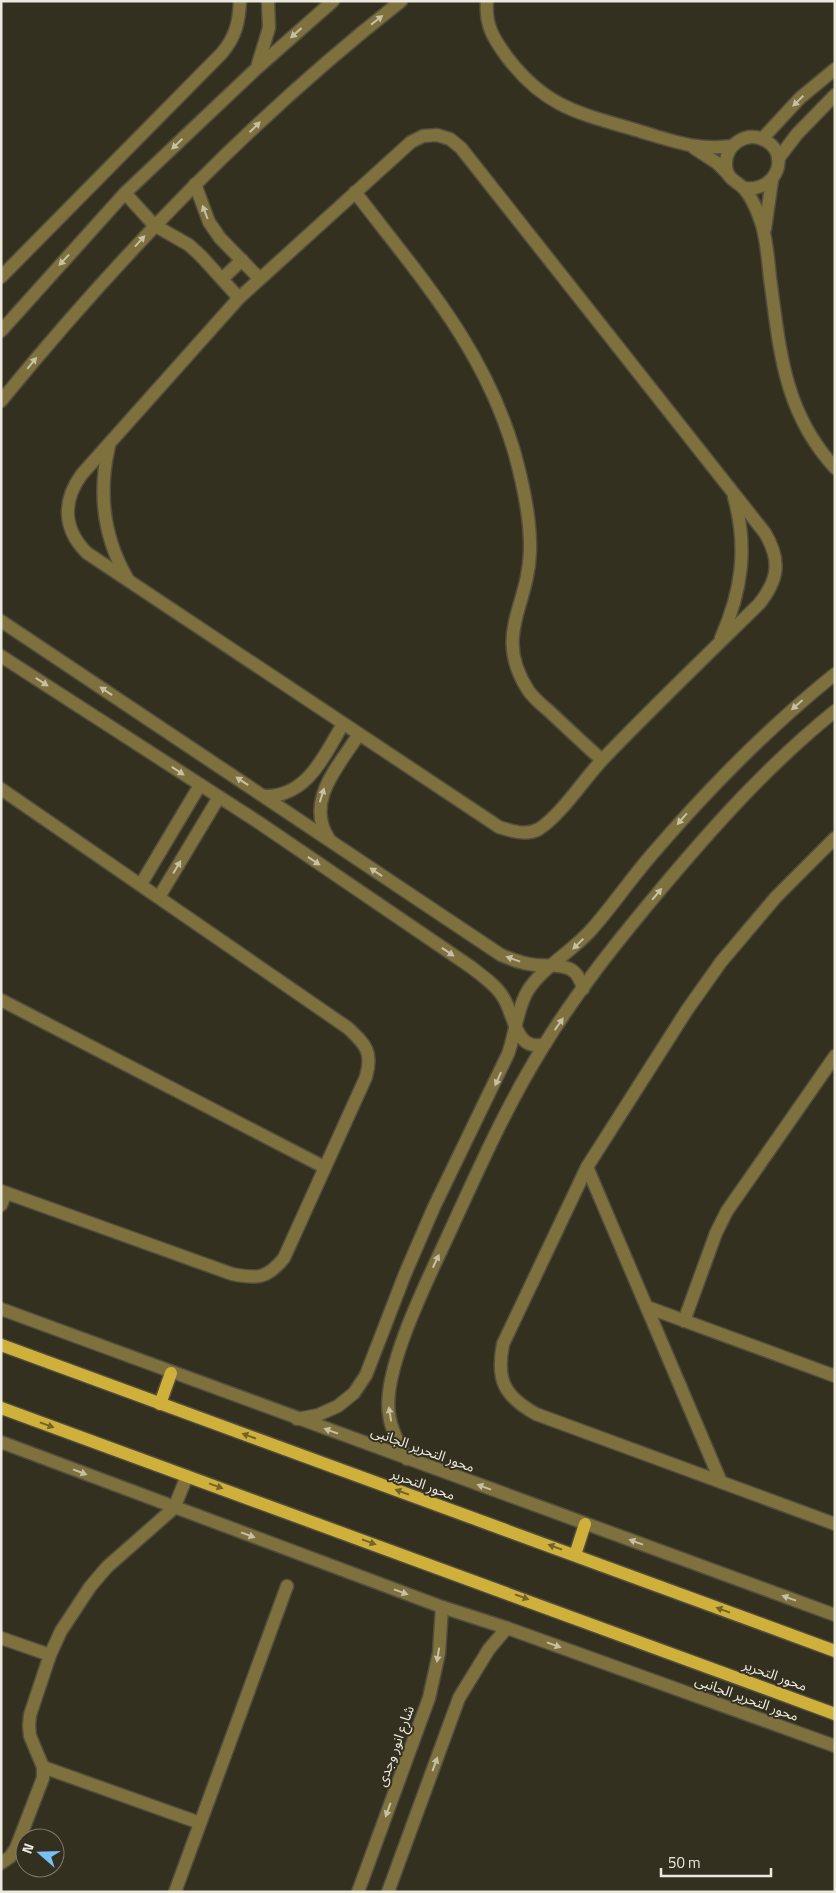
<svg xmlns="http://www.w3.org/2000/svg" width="836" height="1893" font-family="'Titillium Web','Noto Sans Arabic',sans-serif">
<rect width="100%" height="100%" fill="#343020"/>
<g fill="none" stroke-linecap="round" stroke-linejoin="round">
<defs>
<g id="minor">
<path d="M 487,1 C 485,25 493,38 507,57 C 545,107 578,113 636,130 C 670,140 696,151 732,146"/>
<path d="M 258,64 L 269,28 L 268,1"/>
<path d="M 437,135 L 450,139 L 461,148 L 765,533 C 781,560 779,579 759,604 C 707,655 654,706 603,759 C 584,779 561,815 539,829 C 527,836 511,831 499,827 L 87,553 C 63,529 62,501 82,474 L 239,298 L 411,142 L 423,136 Z"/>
<path d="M 762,139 L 800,98 L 835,69"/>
<path d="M 694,148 L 717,163 L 728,174"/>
<path d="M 778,159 L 797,134 L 835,95"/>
<path d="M 195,184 L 209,222 L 220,238 L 259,278"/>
<path d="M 745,188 C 778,192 792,151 762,139 C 745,132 727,145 726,162 C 725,181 738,180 746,191 C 754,201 758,213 762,225 C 767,242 768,260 770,278 C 780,350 783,411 835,468"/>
<path d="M 355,192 C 420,277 483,346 514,451 C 523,483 531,519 530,552 C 528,608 493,635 528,690 C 533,698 542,705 549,711 C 567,728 584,744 602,760"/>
<path d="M 125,193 L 154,225 L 189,245 L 201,256 L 239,298"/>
<path d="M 765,229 L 772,180"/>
<path d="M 1,277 L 222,53 C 236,36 239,22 240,1"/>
<path d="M 222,279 L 242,260"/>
<path d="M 1,331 L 125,193 L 257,68 L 333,1"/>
<path d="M 1,401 C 121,254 252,118 401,1"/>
<path d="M 109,446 C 98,492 103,536 127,578"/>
<path d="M 1,621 L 501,955 C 513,960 523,964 536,965 C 559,967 576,961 583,989"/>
<path d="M 721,638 C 742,591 748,547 734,497"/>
<path d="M 1,656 L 258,822 L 471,967 C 482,976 496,985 503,997 C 515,1015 515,1053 545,1044"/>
<path d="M 1,789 L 348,1028 C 366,1045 373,1052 366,1077 L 284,1258 C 267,1279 257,1279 232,1274 L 1,1191"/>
<path d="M 265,796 C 307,797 324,756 343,724"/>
<path d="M 835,838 L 776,897 L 721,962 L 687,1010 L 587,1167 L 503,1344 C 496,1380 504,1396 536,1414 L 835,1524"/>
<path d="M 329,839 C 304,801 339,766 359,734"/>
<path d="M 141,884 L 200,785"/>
<path d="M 159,897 L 219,797"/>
<path d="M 1,1000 L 324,1167"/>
<path d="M 587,1167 L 721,1482"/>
<path d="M 1,1205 L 6,1193"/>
<path d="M 647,1307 L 835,1376"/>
<path d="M 1,1309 L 835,1615"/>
<path d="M 684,1321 L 716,1233 L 727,1211 L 835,1056"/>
<path d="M 297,1419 L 318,1415 L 338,1406 L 354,1393 L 366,1375 L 405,1274 L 434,1207 L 508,1054 C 515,1035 517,1009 527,992 C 540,969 573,951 592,929 C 614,904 632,877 654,852 C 709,788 769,727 835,674"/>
<path d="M 1,1442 L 442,1607 L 507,1628 L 835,1746"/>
<path d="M 407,1459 C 399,1445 391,1430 389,1414 C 382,1371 427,1281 446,1240 C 476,1175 505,1108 543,1047 C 576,993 616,943 656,895 C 711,829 768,765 835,711"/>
<path d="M 1,1638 L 50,1655"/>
<path d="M 43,1767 L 200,1823"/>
<path d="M 1,1863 L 10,1857 L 16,1848 L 43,1778 L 43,1767 L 30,1736 L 29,1726 L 30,1715 L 50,1655 L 61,1631 L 90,1587 L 107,1567 L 174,1508 L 187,1476"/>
<path d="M 175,1892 L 287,1586"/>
<path d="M 358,1892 L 429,1698 L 439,1653 L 442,1607"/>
<path d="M 388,1892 L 459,1698 L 489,1649 L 507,1628"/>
</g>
<g id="major">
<path d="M 1,1345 L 835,1651"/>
<path d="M 160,1404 L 171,1373"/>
<path d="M 1,1408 L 835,1714"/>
<path d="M 575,1555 L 585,1524"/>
</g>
</defs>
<use href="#minor" stroke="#514e3f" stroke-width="15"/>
<use href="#major" stroke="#514e3f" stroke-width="15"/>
<use href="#minor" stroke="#7f713e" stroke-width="12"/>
<use href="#major" stroke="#ceb03a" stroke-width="12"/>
</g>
<defs><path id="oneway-solid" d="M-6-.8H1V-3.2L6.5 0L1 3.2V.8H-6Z" transform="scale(1.25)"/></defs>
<g fill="#c6c0a7">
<use href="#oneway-solid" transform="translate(377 20) rotate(-38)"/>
<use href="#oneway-solid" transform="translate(296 33) rotate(138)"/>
<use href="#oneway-solid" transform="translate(798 101) rotate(136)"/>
<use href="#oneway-solid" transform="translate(255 127) rotate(-44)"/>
<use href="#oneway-solid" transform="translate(177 144) rotate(136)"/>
<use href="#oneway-solid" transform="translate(205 212) rotate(-111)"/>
<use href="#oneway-solid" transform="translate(140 241) rotate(-48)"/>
<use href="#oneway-solid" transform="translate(64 260) rotate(133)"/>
<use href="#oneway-solid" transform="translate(32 363) rotate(-51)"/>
<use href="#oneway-solid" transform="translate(42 682) rotate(33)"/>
<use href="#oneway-solid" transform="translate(106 691) rotate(-146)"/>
<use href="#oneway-solid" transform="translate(797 705) rotate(139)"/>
<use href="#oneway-solid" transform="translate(178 771) rotate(33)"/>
<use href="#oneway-solid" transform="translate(242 781) rotate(-146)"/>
<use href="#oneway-solid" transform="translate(322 795) rotate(-73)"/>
<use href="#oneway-solid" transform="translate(682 819) rotate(131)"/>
<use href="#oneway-solid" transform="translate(314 861) rotate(34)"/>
<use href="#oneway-solid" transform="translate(177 867) rotate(-59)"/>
<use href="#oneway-solid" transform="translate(376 872) rotate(-146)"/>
<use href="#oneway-solid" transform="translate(657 894) rotate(-50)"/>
<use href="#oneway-solid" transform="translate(578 944) rotate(136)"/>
<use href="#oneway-solid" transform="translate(448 952) rotate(34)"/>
<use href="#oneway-solid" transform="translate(513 959) rotate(-160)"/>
<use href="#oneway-solid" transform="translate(559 1024) rotate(-55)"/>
<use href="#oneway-solid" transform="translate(498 1079) rotate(114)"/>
<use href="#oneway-solid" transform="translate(436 1261) rotate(-65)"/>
<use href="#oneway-solid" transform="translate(390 1414) rotate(-99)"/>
<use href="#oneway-solid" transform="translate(331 1431) rotate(-160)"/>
<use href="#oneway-solid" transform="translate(80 1472) rotate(21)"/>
<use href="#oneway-solid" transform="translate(484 1487) rotate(-160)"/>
<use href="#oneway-solid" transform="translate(248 1535) rotate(20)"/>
<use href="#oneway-solid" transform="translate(636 1542) rotate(-160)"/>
<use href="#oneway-solid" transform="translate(401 1592) rotate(20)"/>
<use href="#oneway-solid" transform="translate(789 1598) rotate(-160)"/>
<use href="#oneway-solid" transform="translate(554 1645) rotate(20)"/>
<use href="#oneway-solid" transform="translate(438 1655) rotate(99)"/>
<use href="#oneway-solid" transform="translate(435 1764) rotate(-70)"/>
<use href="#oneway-solid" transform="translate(388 1810) rotate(110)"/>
</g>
<g fill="#72632a">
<use href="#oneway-solid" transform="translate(47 1425) rotate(20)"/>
<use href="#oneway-solid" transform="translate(249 1436) rotate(-160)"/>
<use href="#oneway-solid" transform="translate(216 1486) rotate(20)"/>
<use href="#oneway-solid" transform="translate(402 1492) rotate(-160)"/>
<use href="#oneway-solid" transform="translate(369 1542) rotate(20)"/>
<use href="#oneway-solid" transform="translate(555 1547) rotate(-160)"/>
<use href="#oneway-solid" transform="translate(522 1597) rotate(20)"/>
<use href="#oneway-solid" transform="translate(723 1610) rotate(-160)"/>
</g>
<g text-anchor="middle" stroke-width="4" stroke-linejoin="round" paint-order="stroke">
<g font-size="14" fill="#eceadf" stroke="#343020">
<text transform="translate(423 1449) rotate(20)" y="5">محور التحرير الجانبى</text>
<text transform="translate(423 1484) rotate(20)" y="5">محور التحرير</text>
<text transform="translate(775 1675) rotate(20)" y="5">محور التحرير</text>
<text transform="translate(747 1698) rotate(20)" y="5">محور التحرير الجانبى</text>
<text transform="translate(395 1746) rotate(-70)" y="5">شارع انور وجدى</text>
</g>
</g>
<rect width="836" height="1893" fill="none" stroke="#eceadf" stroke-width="5"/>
<g transform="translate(40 1853) rotate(290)"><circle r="24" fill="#343020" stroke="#7e7a6c"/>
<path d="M0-4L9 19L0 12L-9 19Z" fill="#79bff8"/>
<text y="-8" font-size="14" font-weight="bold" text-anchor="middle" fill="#eceadf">N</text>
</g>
<path d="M661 1868v8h110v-8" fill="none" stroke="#eceadf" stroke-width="2.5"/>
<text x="668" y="1868" font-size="15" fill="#eceadf" stroke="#343020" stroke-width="4" paint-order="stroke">50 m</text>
</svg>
